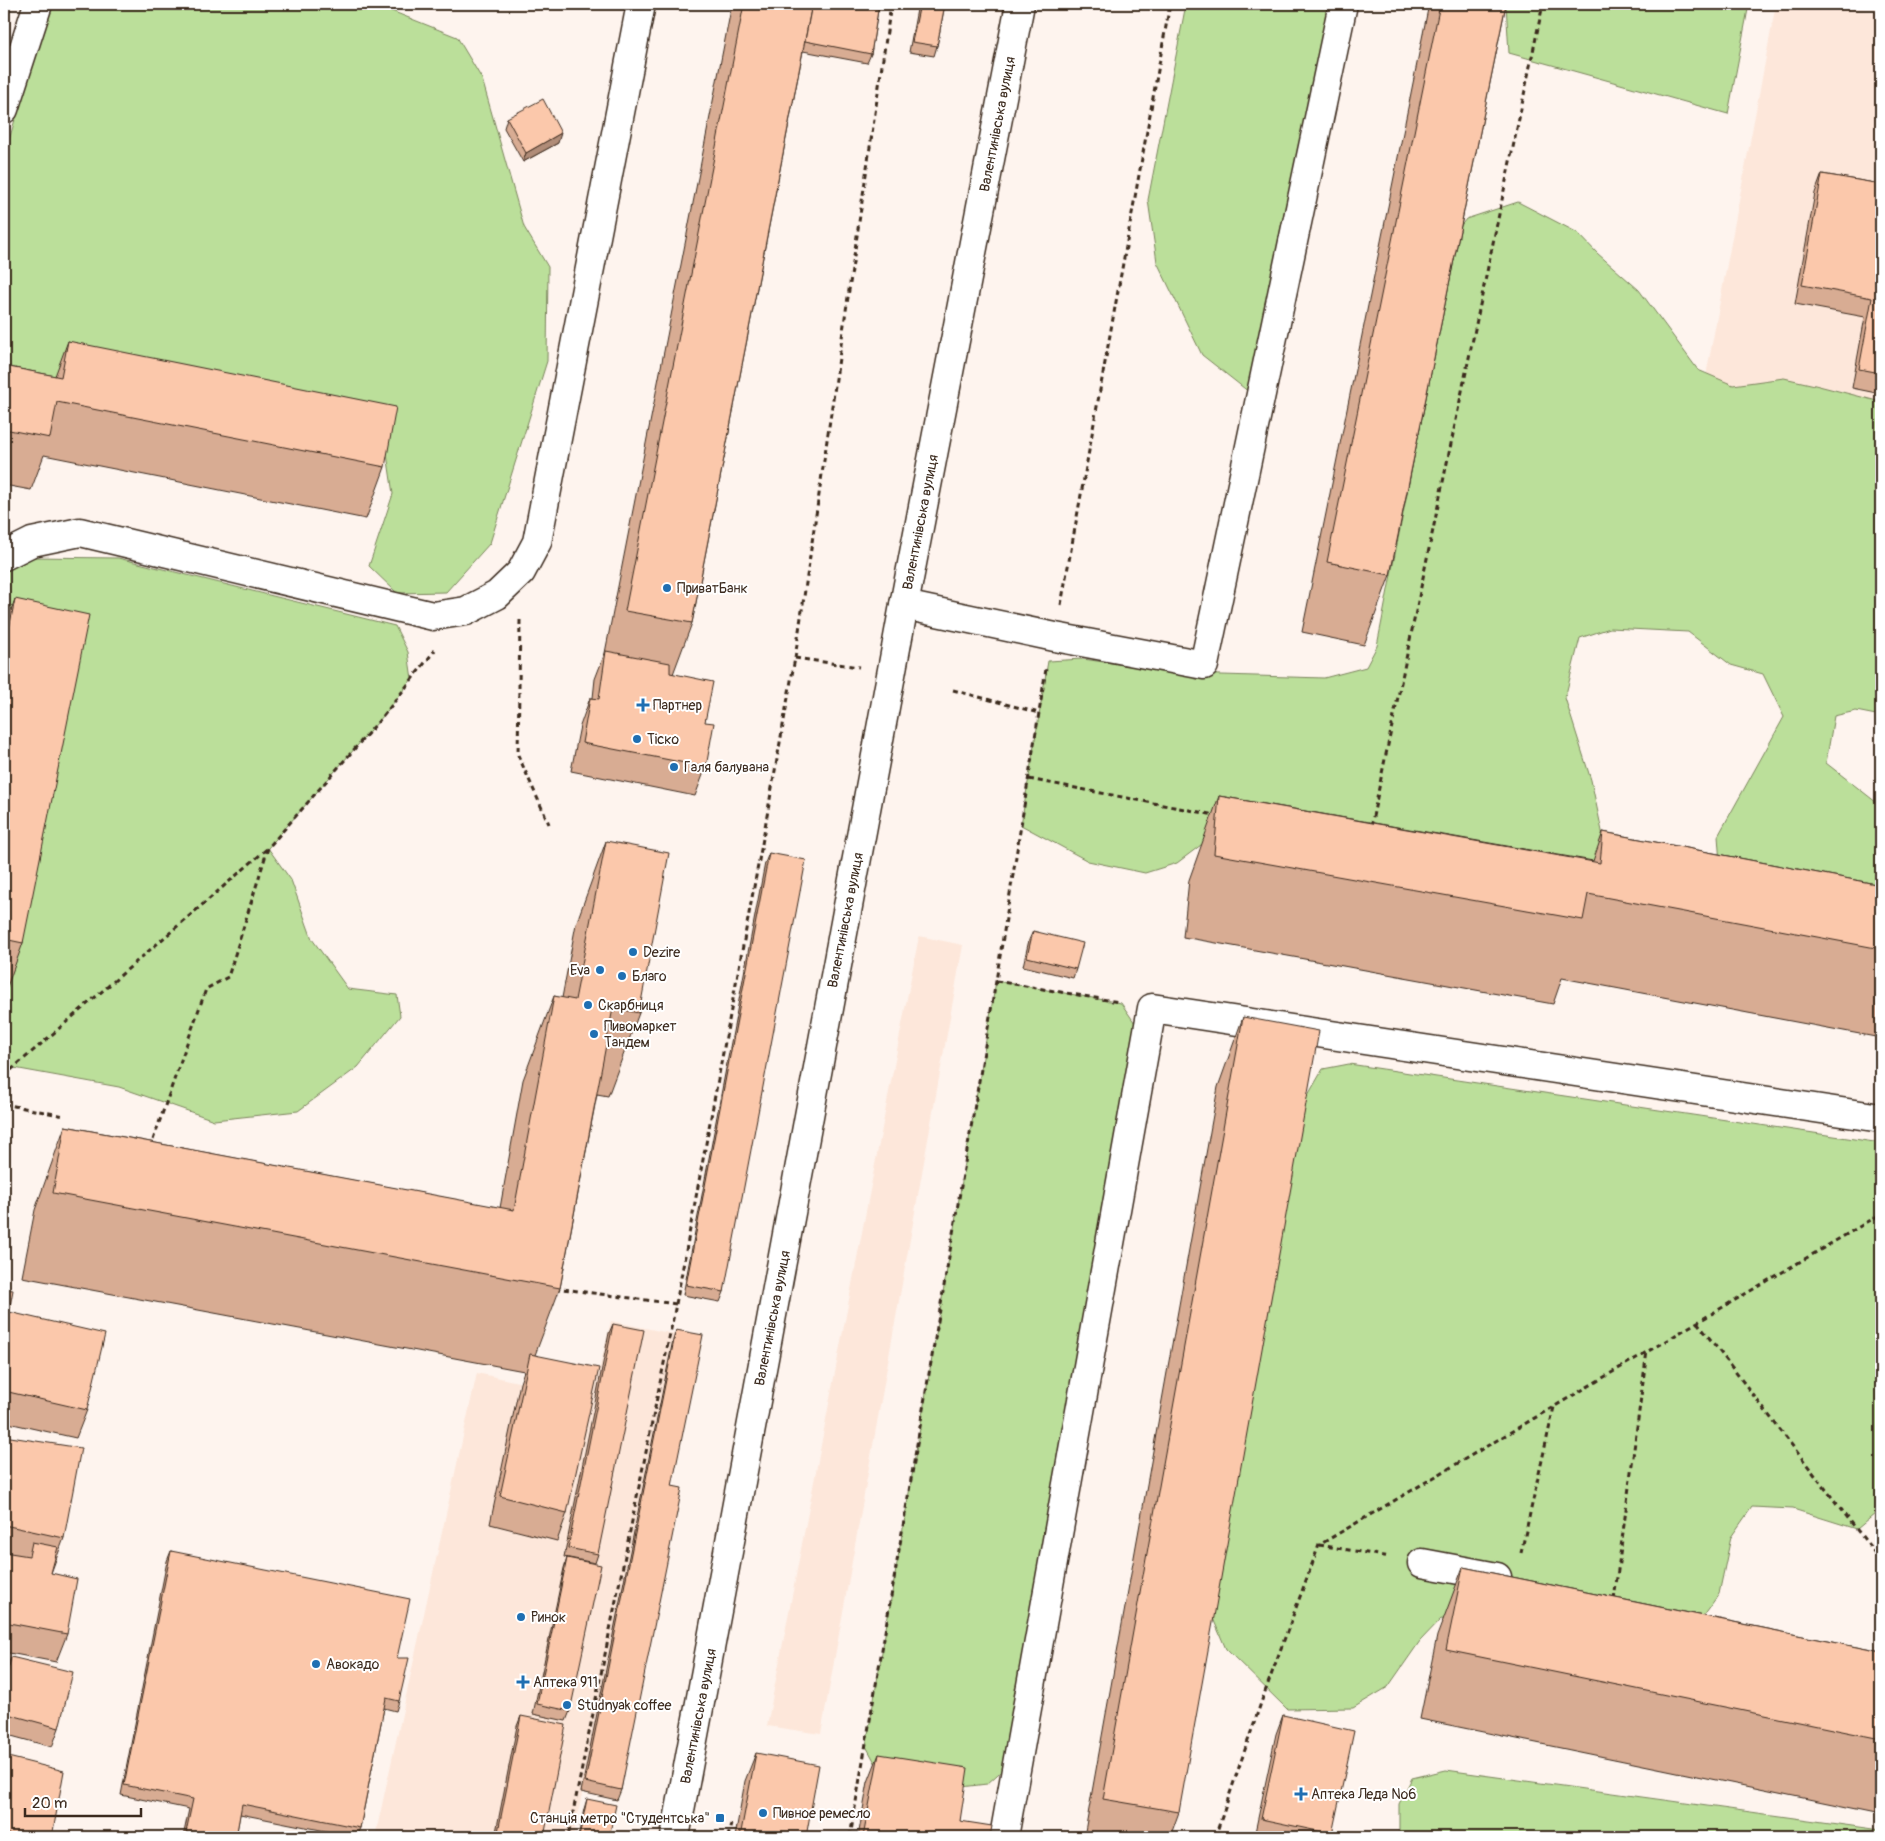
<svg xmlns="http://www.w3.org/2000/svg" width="1885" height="1841" font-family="Pangolin,sans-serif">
<rect width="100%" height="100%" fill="#fef4ee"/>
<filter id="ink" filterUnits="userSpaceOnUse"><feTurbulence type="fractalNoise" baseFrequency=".02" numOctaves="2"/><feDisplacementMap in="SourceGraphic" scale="10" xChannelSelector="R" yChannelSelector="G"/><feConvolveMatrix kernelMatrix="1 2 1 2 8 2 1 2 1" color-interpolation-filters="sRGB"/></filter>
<g filter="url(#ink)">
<g fill="#fde7da">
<path d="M 1776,4 L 1831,4 L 1881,13 L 1881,591 L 1673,551 Z"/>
<path d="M 919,936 L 963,945 L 821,1734 L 767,1726 Z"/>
<path d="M 611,1321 L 679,1335 L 573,1837 L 375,1837 L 477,1373 L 592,1398 Z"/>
</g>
<g fill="#bbdf9a" stroke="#7b845c">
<path d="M 49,4 L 359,4 L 389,10 L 457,37 L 482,79 L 524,227 L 548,267 L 547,361 L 490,543 L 446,592 L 397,593 L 369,566 L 393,494 L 386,447 L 4,384 L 4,157 Z"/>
<path d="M 1186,4 L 1334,4 L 1254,396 L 1202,355 L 1157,262 L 1148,200 Z"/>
<path d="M 1506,4 L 1749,4 L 1728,114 L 1509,53 Z"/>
<path d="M 1518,202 L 1578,233 L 1597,253 L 1639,290 L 1698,370 L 1733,385 L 1784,378 L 1815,385 L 1881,402 L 1881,716 L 1856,711 L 1834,716 L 1826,763 L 1881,806 L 1881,938 L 1721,877 L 1718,836 L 1784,717 L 1763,674 L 1731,665 L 1688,632 L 1610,628 L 1580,638 L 1565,698 L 1591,780 L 1609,864 L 1423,886 L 1201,845 L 1177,863 L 1145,873 L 1088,861 L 1021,825 L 1048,661 L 1083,659 L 1187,674 L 1324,678 L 1366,667 L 1377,646 L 1459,228 L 1466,219 Z"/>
<path d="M 30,557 L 118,558 L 395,626 L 408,652 L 412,679 L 384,715 L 268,848 L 291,880 L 312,939 L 348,989 L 397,995 L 400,1016 L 358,1067 L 298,1111 L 214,1120 L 119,1087 L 14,1068 L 4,1076 L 4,573 Z"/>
<path d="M 996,981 L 1121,1003 L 1139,1029 L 1007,1766 L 987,1784 L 953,1788 L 878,1768 L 866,1746 Z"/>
<path d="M 1349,1064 L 1881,1143 L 1881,1509 L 1857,1529 L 1793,1509 L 1752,1507 L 1731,1537 L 1719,1594 L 1687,1638 L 1648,1658 L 1441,1619 L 1420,1641 L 1388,1687 L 1353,1708 L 1287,1709 L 1226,1649 L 1212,1616 L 1304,1102 L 1323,1069 Z"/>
<path d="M 1446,1770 L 1881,1830 L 1881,1837 L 1399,1837 L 1399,1804 L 1412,1778 Z"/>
</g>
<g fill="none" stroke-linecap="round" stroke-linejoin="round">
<defs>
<g id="minor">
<path d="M 4,109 L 38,4"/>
<path d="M 4,556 L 32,542 L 80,532 L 433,616 L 466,611 L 497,595 L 521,572 L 537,542 L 641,4"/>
<path d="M 904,605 L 1055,637 L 1204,665 L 1343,4"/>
<path d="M 1422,1563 L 1497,1577"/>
<path d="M 675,1837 L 904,605 L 1020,4"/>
<path d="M 1004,1837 L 1152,1008 L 1881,1118"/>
</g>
</defs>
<use href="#minor" stroke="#3b2a1e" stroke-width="31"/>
<g stroke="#3b2a1e" stroke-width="3" stroke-dasharray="5 4" stroke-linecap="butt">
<path d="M 1061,605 L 1170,4"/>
<path d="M 520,620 L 518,755 L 549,824"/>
<path d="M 795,658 L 859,667"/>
<path d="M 953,690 L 1039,713"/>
<path d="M 1029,779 L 1215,815"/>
<path d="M 1371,826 L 1543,4"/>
<path d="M 996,981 L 1119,1002"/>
<path d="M 4,1076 L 268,848"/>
<path d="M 4,1104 L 64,1116"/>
<path d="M 153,1140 L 206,989 L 228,977 L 268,848 L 384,715 L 435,650"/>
<path d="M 555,1288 L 676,1304 L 568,1837"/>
<path d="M 676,1304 L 762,844 L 795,658 L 891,4"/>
<path d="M 1697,1322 L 1881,1561"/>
<path d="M 1319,1545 L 1390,1557"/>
<path d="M 1521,1553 L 1554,1407"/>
<path d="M 1614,1600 L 1647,1351"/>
<path d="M 728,1837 L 731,1824"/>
<path d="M 850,1837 L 996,981 L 1046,669"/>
<path d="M 1215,1837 L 1262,1700 L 1319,1545 L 1881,1214"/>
</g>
<use href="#minor" stroke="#fff" stroke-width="28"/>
</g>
<g fill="#d8ac93" stroke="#3b2a1e">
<path d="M 732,4 L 879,4 L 871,54 L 867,63 L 803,51 L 692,623 L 673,674 L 705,722 L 706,767 L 695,796 L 571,771 L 580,726 L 590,698 L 593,698 L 595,679 L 605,653 Z"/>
<path d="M 918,4 L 945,4 L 937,46 L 934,56 L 909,52 Z"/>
<path d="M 1429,4 L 1506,4 L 1390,575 L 1364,645 L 1302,632 Z"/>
<path d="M 507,118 L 558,143 L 523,162 L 504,128 Z"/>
<path d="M 1822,174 L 1881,184 L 1881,394 L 1852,388 L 1865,317 L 1795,304 L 1815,193 Z"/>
<path d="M 68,341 L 385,467 L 366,519 L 44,455 L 31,490 L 4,485 L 4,366 L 55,376 Z"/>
<path d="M 15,599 L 23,943 L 4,995 L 4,630 Z"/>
<path d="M 1219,796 L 1593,861 L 1603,832 L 1881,885 L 1881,1038 L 1562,978 L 1553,1004 L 1183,937 L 1189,880 Z"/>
<path d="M 606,841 L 639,1013 L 608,1096 L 597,1094 L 560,1288 L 535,1355 L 567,1513 L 557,1541 L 490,1524 L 520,1383 L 524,1371 L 22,1277 L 35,1210 L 65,1126 L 500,1208 L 523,1080 L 554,996 L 562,998 L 576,924 Z"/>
<path d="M 769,853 L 724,1292 L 720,1302 L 683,1295 L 765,863 Z"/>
<path d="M 1033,931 L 1076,969 L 1073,978 L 1023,966 L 1029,940 Z"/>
<path d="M 1243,1017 L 1179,1812 L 1170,1837 L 1084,1837 L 1218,1087 Z"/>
<path d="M 4,1289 L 9,1312 L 87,1410 L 76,1438 L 4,1422 Z"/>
<path d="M 613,1324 L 598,1554 L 595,1563 L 564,1557 L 609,1333 Z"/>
<path d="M 676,1330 L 672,1486 L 621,1790 L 617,1800 L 581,1792 L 673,1340 Z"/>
<path d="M 4,1436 L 64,1538 L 51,1573 L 67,1634 L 56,1662 L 4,1652 Z"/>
<path d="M 171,1551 L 397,1658 L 399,1701 L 396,1711 L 384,1708 L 360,1828 L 356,1837 L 240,1814 L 236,1837 L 183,1837 L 189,1809 L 121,1795 L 167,1561 Z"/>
<path d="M 567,1558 L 570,1711 L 566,1721 L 533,1714 L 564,1568 Z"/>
<path d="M 1463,1567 L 1881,1652 L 1881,1814 L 1420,1719 L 1437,1636 Z"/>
<path d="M 11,1657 L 59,1728 L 52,1747 L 4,1734 L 4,1678 Z"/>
<path d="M 1283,1715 L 1332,1834 L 1331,1837 L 1254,1837 L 1276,1734 Z"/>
<path d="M 521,1716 L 544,1837 L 495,1837 L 517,1726 Z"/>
<path d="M 756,1753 L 806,1837 L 735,1837 L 745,1781 Z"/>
<path d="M 879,1754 L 960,1821 L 990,1837 L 858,1837 L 868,1782 Z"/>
<path d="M 4,1756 L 52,1837 L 4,1837 Z"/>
<path d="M 587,1799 L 609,1837 L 578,1837 L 584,1809 Z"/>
</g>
<path fill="#b08c78" stroke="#3b2a1e" d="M 561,133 L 558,143 L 523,162 L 526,153 Z"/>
<g fill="#fbc8ab" stroke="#3b2a1e">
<path d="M 744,4 L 812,4 L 692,623 L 625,611 Z"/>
<path d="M 812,4 L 879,4 L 871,54 L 805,41 Z"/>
<path d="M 920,4 L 945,4 L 937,46 L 912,42 Z"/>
<path d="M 1440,4 L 1506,4 L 1390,575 L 1327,562 Z"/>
<path d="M 543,99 L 561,133 L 526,153 L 507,118 Z"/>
<path d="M 1822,174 L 1881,184 L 1881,373 L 1859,369 L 1872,298 L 1802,285 Z"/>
<path d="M 68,341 L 396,407 L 385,467 L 57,402 L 50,438 L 4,429 L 4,366 L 61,377 Z"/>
<path d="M 15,599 L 89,615 L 23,943 L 4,939 L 4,654 Z"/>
<path d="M 606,651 L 670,663 L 670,673 L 713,682 L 705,722 L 714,723 L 706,767 L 582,743 L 590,698 L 599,699 Z"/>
<path d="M 1219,796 L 1600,863 L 1603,832 L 1881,885 L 1881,949 L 1588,894 L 1583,920 L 1214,854 Z"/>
<path d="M 606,841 L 669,853 L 639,1013 L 613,1008 L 560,1288 L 53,1193 L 65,1126 L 514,1210 L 554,996 L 575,1000 Z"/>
<path d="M 769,853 L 806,860 L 724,1292 L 686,1285 Z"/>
<path d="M 1033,931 L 1083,943 L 1076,969 L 1027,957 Z"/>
<path d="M 1243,1017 L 1319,1031 L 1179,1812 L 1103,1799 Z"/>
<path d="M 4,1289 L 13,1290 L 9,1312 L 105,1334 L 87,1410 L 4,1391 Z"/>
<path d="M 613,1324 L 644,1330 L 598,1554 L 568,1548 Z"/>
<path d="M 676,1330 L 703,1335 L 672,1486 L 682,1488 L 621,1790 L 585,1782 Z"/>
<path d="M 530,1354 L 599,1368 L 567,1513 L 500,1496 Z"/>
<path d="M 4,1436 L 81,1448 L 64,1538 L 4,1525 Z"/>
<path d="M 32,1542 L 58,1547 L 51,1573 L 77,1579 L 67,1634 L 4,1622 L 4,1552 L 29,1556 Z"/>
<path d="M 171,1551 L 410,1599 L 397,1658 L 409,1658 L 399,1701 L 386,1698 L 360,1828 L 242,1804 L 236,1837 L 185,1837 L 193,1799 L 124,1785 Z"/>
<path d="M 567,1558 L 601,1565 L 570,1711 L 537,1704 Z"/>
<path d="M 1463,1567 L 1881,1652 L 1881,1739 L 1446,1650 Z"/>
<path d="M 11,1657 L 73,1672 L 59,1728 L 4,1713 L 4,1689 Z"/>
<path d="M 1283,1715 L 1354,1731 L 1332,1834 L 1261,1819 Z"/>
<path d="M 521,1716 L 566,1725 L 544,1837 L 497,1837 Z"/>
<path d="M 756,1753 L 819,1765 L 806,1837 L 740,1837 Z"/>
<path d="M 879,1754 L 968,1768 L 960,1821 L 992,1826 L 990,1837 L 863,1837 Z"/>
<path d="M 4,1756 L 64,1771 L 52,1837 L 22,1837 L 4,1833 Z"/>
<path d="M 587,1799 L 616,1805 L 609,1837 L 579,1837 Z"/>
</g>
</g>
<g fill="#1f6fb2" stroke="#fff" stroke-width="2">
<circle cx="667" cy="588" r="5"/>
<path d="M640.5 697.5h5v5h5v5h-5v5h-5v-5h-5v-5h5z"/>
<circle cx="637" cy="739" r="5"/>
<circle cx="674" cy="767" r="5"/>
<circle cx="633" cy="952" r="5"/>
<circle cx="600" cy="970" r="5"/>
<circle cx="622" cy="976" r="5"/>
<circle cx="588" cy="1005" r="5"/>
<circle cx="594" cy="1034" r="5"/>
<circle cx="521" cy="1617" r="5"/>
<circle cx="316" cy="1664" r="5"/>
<path d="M520.5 1674.5h5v5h5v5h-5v5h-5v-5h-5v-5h5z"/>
<circle cx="567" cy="1705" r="5"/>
<path d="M1298.5 1786.5h5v5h5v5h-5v5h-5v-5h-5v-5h5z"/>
<circle cx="763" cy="1813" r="5"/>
<rect x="715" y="1813" width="10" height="10" rx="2.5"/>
</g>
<g text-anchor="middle" stroke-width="4" stroke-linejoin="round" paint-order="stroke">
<g font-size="14" fill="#3b2a1e" stroke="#fff">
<text transform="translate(997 124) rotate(-79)" y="5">Валентинівська вулиця</text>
<text transform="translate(920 522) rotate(-79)" y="5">Валентинівська вулиця</text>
<text transform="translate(845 920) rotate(-79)" y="5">Валентинівська вулиця</text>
<text transform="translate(772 1318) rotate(-79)" y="5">Валентинівська вулиця</text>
<text transform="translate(698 1716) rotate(-79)" y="5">Валентинівська вулиця</text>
</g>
<g font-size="14" fill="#3b2a1e" stroke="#fff" text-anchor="start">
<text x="677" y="593">ПриватБанк</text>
<text x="653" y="710">Партнер</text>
<text x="647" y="744">Тіско</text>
<text x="684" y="772">Галя балувана</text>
<text x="643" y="957">Dezire</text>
<text x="590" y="975" text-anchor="end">Eva</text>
<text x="632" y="981">Благо</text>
<text x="598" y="1010">Скарбниця</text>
<text x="604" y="1031">Пивомаркет<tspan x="604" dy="16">Тандем</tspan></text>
<text x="531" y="1622">Ринок</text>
<text x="326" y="1669">Авокадо</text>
<text x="533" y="1687">Аптека 911</text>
<text x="577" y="1710">Studnyak coffee</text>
<text x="1311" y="1799">Аптека Леда №6</text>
<text x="773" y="1818">Пивное ремесло</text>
<text x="710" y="1823" text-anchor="end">Станція метро "Студентська"</text>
</g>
</g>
<rect width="1885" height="1841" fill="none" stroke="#fff" stroke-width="20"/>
<rect x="10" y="10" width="1865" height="1821" fill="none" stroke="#3b2a1e" stroke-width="2" filter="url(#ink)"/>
<path d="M25 1808v8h116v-8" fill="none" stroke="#3b2a1e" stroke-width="2.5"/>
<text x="32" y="1808" font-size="15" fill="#3b2a1e" stroke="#ffffff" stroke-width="4" paint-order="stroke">20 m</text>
</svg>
